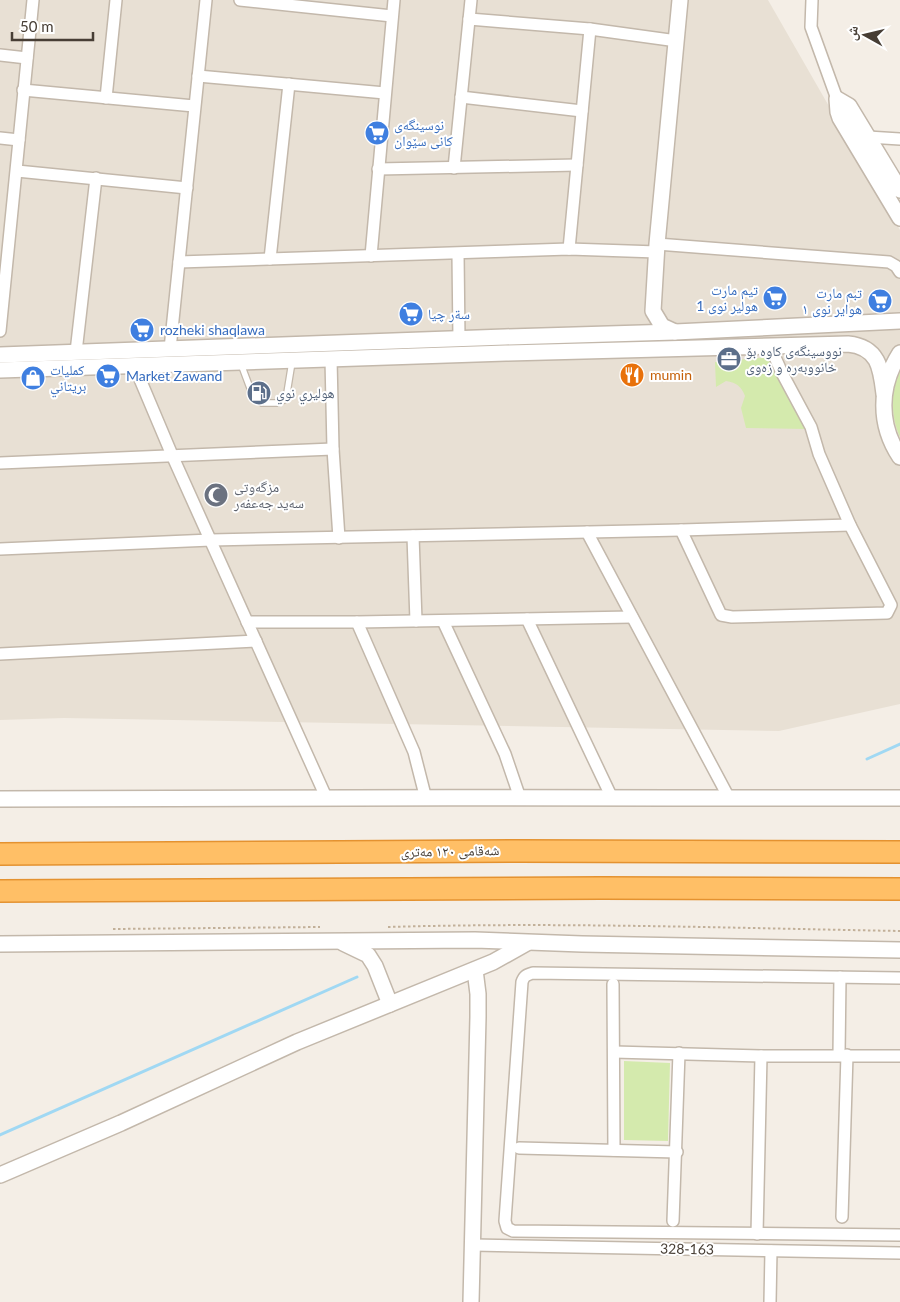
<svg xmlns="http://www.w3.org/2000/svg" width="900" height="1302" font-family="Lato,'Noto Naskh Arabic',sans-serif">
<rect width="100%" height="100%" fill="#f4eee6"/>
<path fill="#e8e0d4" d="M 0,0 L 768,0 L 900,230 L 900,704 L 779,731 L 64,718 L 0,720 Z"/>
<g fill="#d4eaad">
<path d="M 769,357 L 806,429 L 746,428 L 741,408 L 745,396 C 741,386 737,383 726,381 L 716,387 L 715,362 Z"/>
<path d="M 900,372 L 900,437 C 891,419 890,390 900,372 Z"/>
<path d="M 624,1061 L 670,1063 L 668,1141 L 624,1140 Z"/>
</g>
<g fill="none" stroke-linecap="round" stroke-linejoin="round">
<g stroke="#a0d8f3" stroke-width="3">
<path d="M 867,759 L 900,744"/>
<path d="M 0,1135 L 357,977"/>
</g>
<defs>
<path id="service" d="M 241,364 L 253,396 L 262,403 L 278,403 L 286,399 L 292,362"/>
<g id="minor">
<path d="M 240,0 L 392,16"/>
<path d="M 812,0 L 811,27 L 837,99"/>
<path d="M 469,19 L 590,29 L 677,41"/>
<path d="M 0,55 L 27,58"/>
<path d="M 198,76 L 385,93"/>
<path d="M 23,90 L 194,106"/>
<path d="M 461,97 L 582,111"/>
<path d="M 106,98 L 116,0"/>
<path d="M 868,137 L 900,139"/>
<path d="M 0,138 L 19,140"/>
<path d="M 454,168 L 471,0"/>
<path d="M 378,169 L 577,165"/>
<path d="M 17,171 L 187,188"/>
<path d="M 657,244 L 889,262 L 896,266 L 900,272"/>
<path d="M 569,249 L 590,29"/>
<path d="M 458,254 L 459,339"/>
<path d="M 371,256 L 394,0"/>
<path d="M 270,259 L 289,84"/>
<path d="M 179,262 L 569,249 L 657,252"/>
<path d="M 0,331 L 33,0"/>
<path d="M 170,349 L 206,0"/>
<path d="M 76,352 L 96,178"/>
<path d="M 331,359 L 333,449 L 339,538"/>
<path d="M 134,365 L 172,455 L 326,797"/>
<path d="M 0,463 L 333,449"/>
<path d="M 681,530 L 721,615 L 732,617 L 887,613 L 891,605 L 850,525 L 819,454 L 811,427 L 782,373 L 770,346"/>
<path d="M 587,532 L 729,798"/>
<path d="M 413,536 L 416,621"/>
<path d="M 0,549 L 211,540 L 681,530 L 850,525"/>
<path d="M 527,619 L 612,798"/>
<path d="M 443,621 L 505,754 L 520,798"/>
<path d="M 247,622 L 357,622 L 632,617"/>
<path d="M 357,622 L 414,752 L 426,799"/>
<path d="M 0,654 L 256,641"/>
<path d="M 900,978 L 533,973 C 526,975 524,976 522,982 L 505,1221 L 507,1228 L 513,1231 L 900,1235"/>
<path d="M 613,984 L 614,1150"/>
<path d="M 614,1052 L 761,1056 L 900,1056"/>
<path d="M 839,1055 L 840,977"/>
<path d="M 519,1148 L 677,1152"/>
<path d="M 842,1217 L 847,1055"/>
<path d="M 673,1221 L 679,1053"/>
<path d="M 757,1234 L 761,1056"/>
<path d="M 474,1245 L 900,1253"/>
<path d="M 770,1302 L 771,1251"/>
</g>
<g id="tertiary">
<path d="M 900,190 L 849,106 L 837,99 L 838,112 L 840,118 L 900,218"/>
<path d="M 675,332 L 662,326 L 653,311 L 657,244 L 680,0"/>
<path d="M 900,353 C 879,386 878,424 900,457"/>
<path d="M 0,355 L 505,337 L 675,332 L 900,321"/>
<path d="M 0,370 L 506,353 L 848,344 C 879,347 881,369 884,394"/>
<path d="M 0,799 C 300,797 600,798 900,798"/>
<path d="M 343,943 L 368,955 L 375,966 L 390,1004"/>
<path d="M 0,944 L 475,940 L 582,944 L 900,950"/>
<path d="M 0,1175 L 121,1123 L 297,1042 L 493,962 L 527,943"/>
<path d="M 471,1302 L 478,1017 L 478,994 L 475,970"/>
</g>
<g id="motorway">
<path d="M 0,854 L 518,851 L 900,852"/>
<path d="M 0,891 L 601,888 L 900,889"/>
</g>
</defs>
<use href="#service" stroke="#c3b8ab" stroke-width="8"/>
<use href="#minor" stroke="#c3b8ab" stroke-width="14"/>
<use href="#tertiary" stroke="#c3b8ab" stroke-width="18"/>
<use href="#motorway" stroke="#e49230" stroke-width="24"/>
<g stroke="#c2b099" stroke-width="2" stroke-dasharray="2.5 2.5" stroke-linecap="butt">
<path d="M 388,927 C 558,922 729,928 900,931"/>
<path d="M 113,929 L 320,927"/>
</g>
<use href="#service" stroke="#fff" stroke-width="5.5"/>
<use href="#minor" stroke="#fff" stroke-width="11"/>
<use href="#tertiary" stroke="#fff" stroke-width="15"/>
<use href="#motorway" stroke="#ffbf66" stroke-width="21"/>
</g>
<defs>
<symbol id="supermarket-disc" viewBox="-11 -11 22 22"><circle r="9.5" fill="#3f7fe0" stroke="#fff"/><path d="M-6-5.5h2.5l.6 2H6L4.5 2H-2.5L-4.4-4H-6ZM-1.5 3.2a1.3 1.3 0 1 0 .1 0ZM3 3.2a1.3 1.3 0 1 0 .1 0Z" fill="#fff"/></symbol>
<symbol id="office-disc" viewBox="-11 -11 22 22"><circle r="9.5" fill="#5c6f8a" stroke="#fff"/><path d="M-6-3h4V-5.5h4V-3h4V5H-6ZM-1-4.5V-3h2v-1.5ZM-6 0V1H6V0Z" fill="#fff"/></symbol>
<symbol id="restaurant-disc" viewBox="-11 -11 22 22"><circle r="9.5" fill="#e8710a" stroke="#fff"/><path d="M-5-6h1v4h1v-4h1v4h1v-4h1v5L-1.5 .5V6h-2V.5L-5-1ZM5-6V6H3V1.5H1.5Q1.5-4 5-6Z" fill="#fff"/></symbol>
<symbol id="shop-disc" viewBox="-11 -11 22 22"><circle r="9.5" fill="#3f7fe0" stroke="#fff"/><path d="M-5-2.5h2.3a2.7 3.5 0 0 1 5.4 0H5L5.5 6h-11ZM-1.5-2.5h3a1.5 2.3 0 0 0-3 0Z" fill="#fff"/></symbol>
<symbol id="fuel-disc" viewBox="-11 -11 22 22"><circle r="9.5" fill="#5c6f8a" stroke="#fff"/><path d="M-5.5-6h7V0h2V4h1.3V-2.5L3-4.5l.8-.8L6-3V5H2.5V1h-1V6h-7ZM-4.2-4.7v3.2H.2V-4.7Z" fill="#fff"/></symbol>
<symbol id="mosque-disc" viewBox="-11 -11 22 22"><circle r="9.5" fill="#6b7280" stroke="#fff"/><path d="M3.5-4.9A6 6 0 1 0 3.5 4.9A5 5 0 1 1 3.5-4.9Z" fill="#fff"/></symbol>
</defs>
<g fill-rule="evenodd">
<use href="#supermarket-disc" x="363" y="119" width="28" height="28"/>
<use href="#supermarket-disc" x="761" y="284" width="28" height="28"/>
<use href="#supermarket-disc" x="866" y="287" width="28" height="28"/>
<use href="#supermarket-disc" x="397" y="300" width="28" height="28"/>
<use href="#supermarket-disc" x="128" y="316" width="28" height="28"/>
<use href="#office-disc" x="715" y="345" width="28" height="28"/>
<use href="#restaurant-disc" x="618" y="361" width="28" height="28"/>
<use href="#supermarket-disc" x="94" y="362" width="28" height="28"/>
<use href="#shop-disc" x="19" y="364" width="28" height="28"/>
<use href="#fuel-disc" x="245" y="379" width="28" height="28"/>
<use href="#mosque-disc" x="202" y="481" width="28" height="28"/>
</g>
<g text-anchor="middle" stroke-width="4" stroke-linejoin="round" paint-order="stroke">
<g font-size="14" fill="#366cbe" stroke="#fff" text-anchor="start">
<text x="394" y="130">نوسینگەی<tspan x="394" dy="16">کانی سێوان</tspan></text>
<text x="758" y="295" text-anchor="end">تيم مارت<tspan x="758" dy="16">هولير نوى 1</tspan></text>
<text x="862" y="298" text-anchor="end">تبم مارت<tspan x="862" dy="16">هواير نوى ١</tspan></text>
<text x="428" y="319">سةر چيا</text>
<text x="160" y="335">rozheki shaqlawa</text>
<text x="50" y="375">كمليات<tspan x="50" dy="16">بريتاني</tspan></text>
<text x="126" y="381">Market Zawand</text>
</g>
<g font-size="14" fill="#4e5e75" stroke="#fff" text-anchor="start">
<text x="746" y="356">نووسینگەی کاوە بۆ<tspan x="746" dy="16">خانووبەرە و زەوی</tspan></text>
<text x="276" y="398">هوليري نوي</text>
</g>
<g font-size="14" fill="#c56008" stroke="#fff" text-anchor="start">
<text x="650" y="380">mumin</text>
</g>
<g font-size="14" fill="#5b616d" stroke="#fff" text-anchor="start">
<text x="234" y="492">مزگەوتی<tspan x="234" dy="16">سەید جەعفەر</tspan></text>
</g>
<g font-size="14" fill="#473e35" stroke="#fff">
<text transform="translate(450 851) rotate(-1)" y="5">شەقامی ١٢٠ مەتری</text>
<text transform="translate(687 1249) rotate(1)" y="5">328-163</text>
</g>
</g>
<g transform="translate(865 35) rotate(278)" stroke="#ffffff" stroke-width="4" paint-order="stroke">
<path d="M0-4L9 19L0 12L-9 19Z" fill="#473e35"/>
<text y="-8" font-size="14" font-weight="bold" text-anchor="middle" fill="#473e35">ش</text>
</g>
<path d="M12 32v8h81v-8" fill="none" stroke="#473e35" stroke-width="2.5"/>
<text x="20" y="32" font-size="15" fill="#473e35" stroke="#ffffff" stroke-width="4" paint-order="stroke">50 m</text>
</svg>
